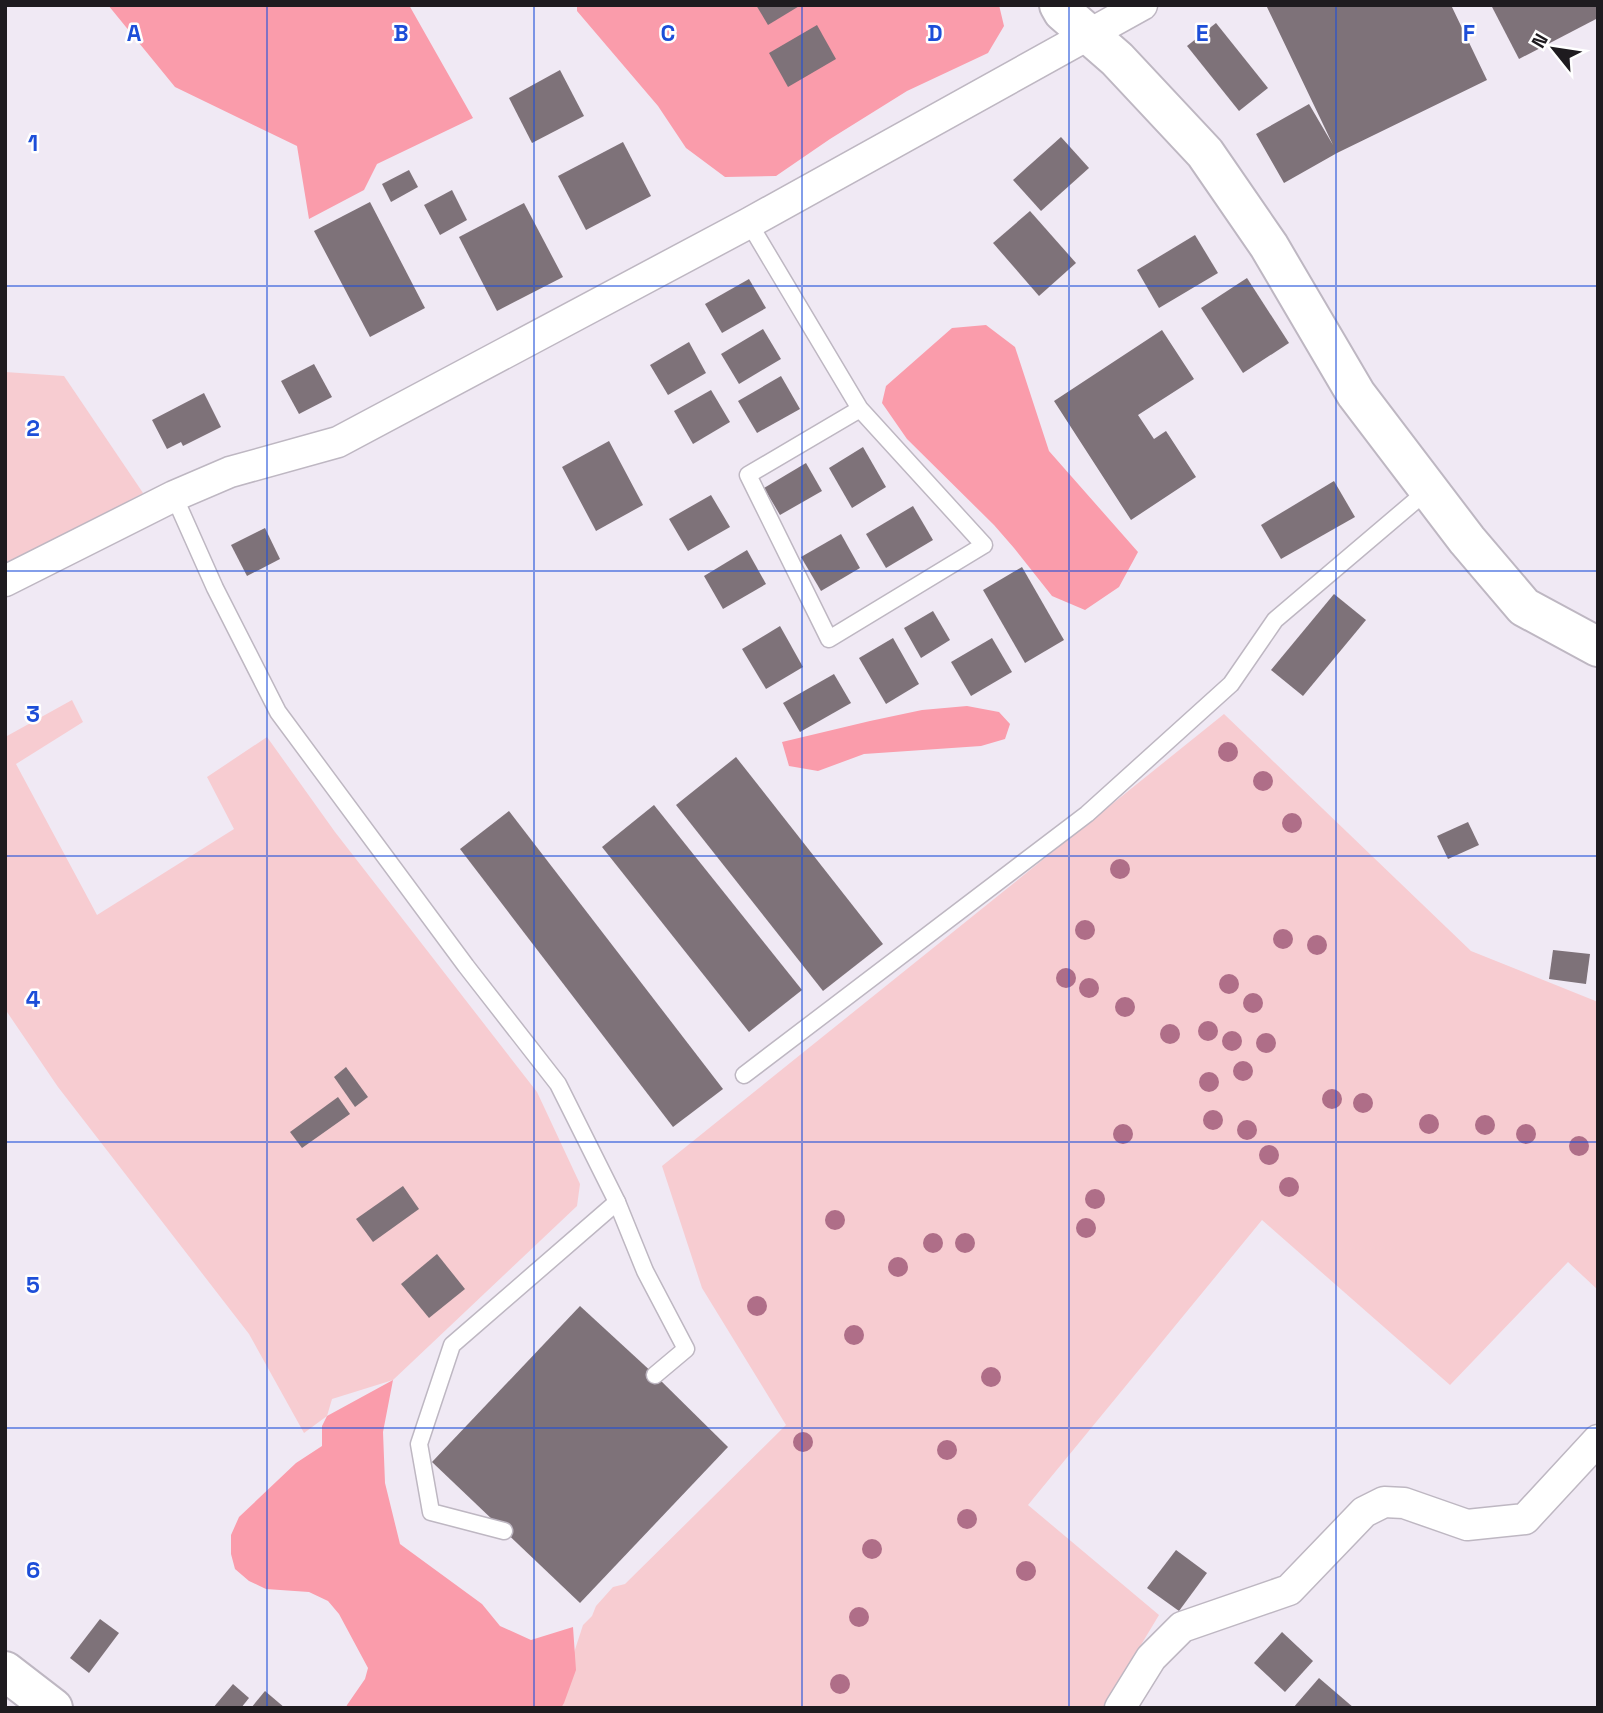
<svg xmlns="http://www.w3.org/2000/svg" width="1603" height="1713" font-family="'Space Grotesk',sans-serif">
<rect width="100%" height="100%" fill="#f0e9f4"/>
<g fill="#f7ccd1">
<path d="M 5,372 L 64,376 L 143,493 L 5,569 Z"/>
<path d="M 72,700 L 83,722 L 16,764 L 97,915 L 234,829 L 207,777 L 267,737 L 335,832 L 537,1092 L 580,1184 L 577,1206 L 393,1380 L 332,1399 L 327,1416 L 304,1433 L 249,1334 L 58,1087 L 5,1009 L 5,734 L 7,736 Z"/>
<path d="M 1224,714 L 1471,951 L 1598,1002 L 1598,1290 L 1568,1262 L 1450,1385 L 1262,1220 L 1028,1505 L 1159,1615 L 1103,1708 L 556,1708 L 583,1625 L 592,1616 L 596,1606 L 613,1587 L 625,1584 L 786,1425 L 702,1288 L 662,1166 Z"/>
</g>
<g fill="#fa9cab">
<path d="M 108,5 L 409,5 L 473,118 L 377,164 L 364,190 L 309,219 L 297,146 L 175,87 Z"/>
<path d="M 577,5 L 999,5 L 1004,26 L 988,53 L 907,91 L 830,139 L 776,176 L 725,177 L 686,148 L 658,106 L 577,11 Z"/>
<path d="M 986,325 L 1015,347 L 1049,451 L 1138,552 L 1119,587 L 1085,610 L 1052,596 L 1014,548 L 994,525 L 907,439 L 882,403 L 886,386 L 952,328 Z"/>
<path d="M 967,706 L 999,712 L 1010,724 L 1005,739 L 981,746 L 864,754 L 818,771 L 789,766 L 782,742 L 870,721 L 922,710 Z"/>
<path d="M 393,1380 L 383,1432 L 385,1483 L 400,1544 L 482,1604 L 500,1626 L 531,1640 L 573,1627 L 576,1670 L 564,1703 L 561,1708 L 346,1708 L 347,1705 L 365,1679 L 368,1668 L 339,1614 L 328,1601 L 309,1592 L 266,1589 L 249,1581 L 235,1569 L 231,1554 L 231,1535 L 239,1517 L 296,1463 L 322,1446 L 322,1426 L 327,1416 Z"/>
</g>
<g fill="#7e7279">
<path d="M 756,5 L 801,5 L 768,25 Z"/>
<path d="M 1266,5 L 1451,5 L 1487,80 L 1337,153 L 1284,183 L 1256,134 L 1309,104 L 1333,145 Z"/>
<path d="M 1491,5 L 1598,5 L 1598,18 L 1519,59 Z"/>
<path d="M 1216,23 L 1268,88 L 1239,111 L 1187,46 Z"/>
<path d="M 817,25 L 836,59 L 788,87 L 769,53 Z"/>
<path d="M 560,70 L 584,116 L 532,143 L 509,98 Z"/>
<path d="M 1061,137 L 1089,168 L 1041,211 L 1013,180 Z"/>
<path d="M 623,142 L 651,196 L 586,230 L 558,176 Z"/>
<path d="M 409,170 L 418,187 L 391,202 L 382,184 Z"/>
<path d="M 452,190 L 467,220 L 440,235 L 424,205 Z"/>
<path d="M 370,202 L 425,308 L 370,337 L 314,231 Z"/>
<path d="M 524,203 L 563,277 L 497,311 L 459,237 Z"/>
<path d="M 1030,211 L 1076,263 L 1039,296 L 993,243 Z"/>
<path d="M 1195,235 L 1218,273 L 1159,308 L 1137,270 Z"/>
<path d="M 1247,278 L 1289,343 L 1243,373 L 1201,308 Z"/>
<path d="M 749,279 L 766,308 L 722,333 L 705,304 Z"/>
<path d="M 763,329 L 781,359 L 739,384 L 721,354 Z"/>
<path d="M 1162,330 L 1194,379 L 1138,415 L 1154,439 L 1166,431 L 1196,477 L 1131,520 L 1054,401 Z"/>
<path d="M 689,342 L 706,373 L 668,395 L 650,365 Z"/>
<path d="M 314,364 L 332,397 L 299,414 L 281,381 Z"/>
<path d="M 781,376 L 800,409 L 757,433 L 738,401 Z"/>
<path d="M 711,390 L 730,422 L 693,444 L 674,411 Z"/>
<path d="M 204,393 L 221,427 L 183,446 L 181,442 L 167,449 L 152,420 Z"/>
<path d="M 609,441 L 643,505 L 596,531 L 562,467 Z"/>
<path d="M 863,447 L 886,487 L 852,508 L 829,468 Z"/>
<path d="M 806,463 L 822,491 L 780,515 L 764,488 Z"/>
<path d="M 1334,481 L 1355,517 L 1281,559 L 1261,525 Z"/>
<path d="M 711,495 L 730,527 L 688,551 L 669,519 Z"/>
<path d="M 913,506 L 933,540 L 886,568 L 866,534 Z"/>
<path d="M 265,528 L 280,559 L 247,576 L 231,545 Z"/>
<path d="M 841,534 L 860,568 L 821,591 L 801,557 Z"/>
<path d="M 747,550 L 766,584 L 723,609 L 704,576 Z"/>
<path d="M 1022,567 L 1064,640 L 1025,663 L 983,590 Z"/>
<path d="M 1334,594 L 1366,620 L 1303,696 L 1271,670 Z"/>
<path d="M 933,611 L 950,640 L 921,658 L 904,628 Z"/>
<path d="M 780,626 L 803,667 L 766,689 L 742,649 Z"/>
<path d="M 893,638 L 919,684 L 886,704 L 859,658 Z"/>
<path d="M 992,638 L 1012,672 L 971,696 L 951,662 Z"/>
<path d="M 834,674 L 851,703 L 800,732 L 783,703 Z"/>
<path d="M 736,757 L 883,944 L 823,991 L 676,805 Z"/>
<path d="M 654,805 L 802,990 L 749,1032 L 602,847 Z"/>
<path d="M 509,811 L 723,1089 L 673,1127 L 460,849 Z"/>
<path d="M 1468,822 L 1479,845 L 1448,859 L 1437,836 Z"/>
<path d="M 1553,950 L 1590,954 L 1586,984 L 1549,979 Z"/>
<path d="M 346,1067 L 368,1097 L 355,1107 L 334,1077 Z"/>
<path d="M 338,1097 L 350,1114 L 302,1148 L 290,1132 Z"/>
<path d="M 403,1186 L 419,1209 L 373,1242 L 356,1219 Z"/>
<path d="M 437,1254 L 465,1289 L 429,1318 L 401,1284 Z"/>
<path d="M 580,1306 L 655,1375 L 728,1447 L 580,1603 L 432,1462 Z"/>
<path d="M 1176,1550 L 1207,1573 L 1179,1611 L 1147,1588 Z"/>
<path d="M 100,1619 L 119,1633 L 89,1673 L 70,1658 Z"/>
<path d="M 1282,1632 L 1313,1661 L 1285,1692 L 1254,1663 Z"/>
<path d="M 1319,1678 L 1354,1708 L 1293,1708 Z"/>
<path d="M 233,1684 L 249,1698 L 241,1708 L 213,1708 Z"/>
<path d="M 265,1691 L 285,1708 L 251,1708 Z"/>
</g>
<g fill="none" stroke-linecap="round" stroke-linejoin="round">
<defs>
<g id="lane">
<path d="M 749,223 L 860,409 L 984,545 L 829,639 L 748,475 L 860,409"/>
<path d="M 174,496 L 215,588 L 278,712 L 466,966 L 558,1084 L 617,1202 L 645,1271 L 686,1349 L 655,1375"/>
<path d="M 744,1075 L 1087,814 L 1231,684 L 1275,620 L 1428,490"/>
<path d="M 504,1531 L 431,1512 L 419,1444 L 452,1345 L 617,1202"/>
</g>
<g id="street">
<path d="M 5,581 L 174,496 L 230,472 L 338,442 L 749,223 L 1142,5"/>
<path d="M 1120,1708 L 1151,1658 L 1182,1627 L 1289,1590 L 1364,1512 L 1384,1502 L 1404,1503 L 1467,1525 L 1525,1519 L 1598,1440"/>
</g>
<g id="secondary">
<path d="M 1059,5 L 1063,12 L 1117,59 L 1205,153 L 1269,246 L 1356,394 L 1467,540 L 1524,607 L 1598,647"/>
<path d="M 5,1671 L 53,1708"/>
</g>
</defs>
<use href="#lane" stroke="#beb7c2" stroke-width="19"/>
<use href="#street" stroke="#beb7c2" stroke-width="33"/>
<use href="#secondary" stroke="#beb7c2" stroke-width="42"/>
<use href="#lane" stroke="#fff" stroke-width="16"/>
<use href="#street" stroke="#fff" stroke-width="30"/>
<use href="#secondary" stroke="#fff" stroke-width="38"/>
</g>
<g fill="#af6e88">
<circle cx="1228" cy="752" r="10"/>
<circle cx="1263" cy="781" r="10"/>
<circle cx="1292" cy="823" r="10"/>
<circle cx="1120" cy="869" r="10"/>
<circle cx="1085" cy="930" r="10"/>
<circle cx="1283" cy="939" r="10"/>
<circle cx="1317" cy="945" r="10"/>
<circle cx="1066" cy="978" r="10"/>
<circle cx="1229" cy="984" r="10"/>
<circle cx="1089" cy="988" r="10"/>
<circle cx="1253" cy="1003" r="10"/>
<circle cx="1125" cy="1007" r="10"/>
<circle cx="1208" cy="1031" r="10"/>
<circle cx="1170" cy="1034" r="10"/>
<circle cx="1232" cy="1041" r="10"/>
<circle cx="1266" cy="1043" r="10"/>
<circle cx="1243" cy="1071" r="10"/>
<circle cx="1209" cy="1082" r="10"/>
<circle cx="1332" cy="1099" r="10"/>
<circle cx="1363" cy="1103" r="10"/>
<circle cx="1213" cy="1120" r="10"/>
<circle cx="1429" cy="1124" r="10"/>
<circle cx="1485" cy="1125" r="10"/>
<circle cx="1247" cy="1130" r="10"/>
<circle cx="1123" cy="1134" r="10"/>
<circle cx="1526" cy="1134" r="10"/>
<circle cx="1579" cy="1146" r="10"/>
<circle cx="1269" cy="1155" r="10"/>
<circle cx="1289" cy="1187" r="10"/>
<circle cx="1095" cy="1199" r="10"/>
<circle cx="835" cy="1220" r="10"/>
<circle cx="1086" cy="1228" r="10"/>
<circle cx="933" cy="1243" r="10"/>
<circle cx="965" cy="1243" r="10"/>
<circle cx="898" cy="1267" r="10"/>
<circle cx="757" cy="1306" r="10"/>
<circle cx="854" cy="1335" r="10"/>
<circle cx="991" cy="1377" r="10"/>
<circle cx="803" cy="1442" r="10"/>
<circle cx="947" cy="1450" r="10"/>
<circle cx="967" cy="1519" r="10"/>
<circle cx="872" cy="1549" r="10"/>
<circle cx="1026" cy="1571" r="10"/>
<circle cx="859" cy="1617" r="10"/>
<circle cx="840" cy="1684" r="10"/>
</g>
<path fill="none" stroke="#1d4ed8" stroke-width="2" stroke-opacity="0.55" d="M 267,5 L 267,1708M 534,5 L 534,1708M 802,5 L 802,1708M 1069,5 L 1069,1708M 1336,5 L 1336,1708M 5,286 L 1598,286M 5,571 L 1598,571M 5,856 L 1598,856M 5,1142 L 1598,1142M 5,1428 L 1598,1428"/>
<g font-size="23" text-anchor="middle" font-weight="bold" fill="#1d4ed8" stroke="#fff" stroke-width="5" stroke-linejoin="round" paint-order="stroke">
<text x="134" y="41">A</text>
<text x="401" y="41">B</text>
<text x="668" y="41">C</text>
<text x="935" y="41">D</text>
<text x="1202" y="41">E</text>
<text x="1469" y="41">F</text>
<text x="33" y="151">1</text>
<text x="33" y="436">2</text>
<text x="33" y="722">3</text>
<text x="33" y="1007">4</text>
<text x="33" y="1293">5</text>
<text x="33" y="1578">6</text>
</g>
<rect width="1603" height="1713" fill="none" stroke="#1e1b1f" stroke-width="14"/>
<g transform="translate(1554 49) rotate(300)" stroke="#ffffff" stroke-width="5" paint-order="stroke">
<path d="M0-5L12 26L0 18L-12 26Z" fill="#1e1b1f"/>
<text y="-10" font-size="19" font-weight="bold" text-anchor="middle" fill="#1e1b1f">N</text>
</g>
</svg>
